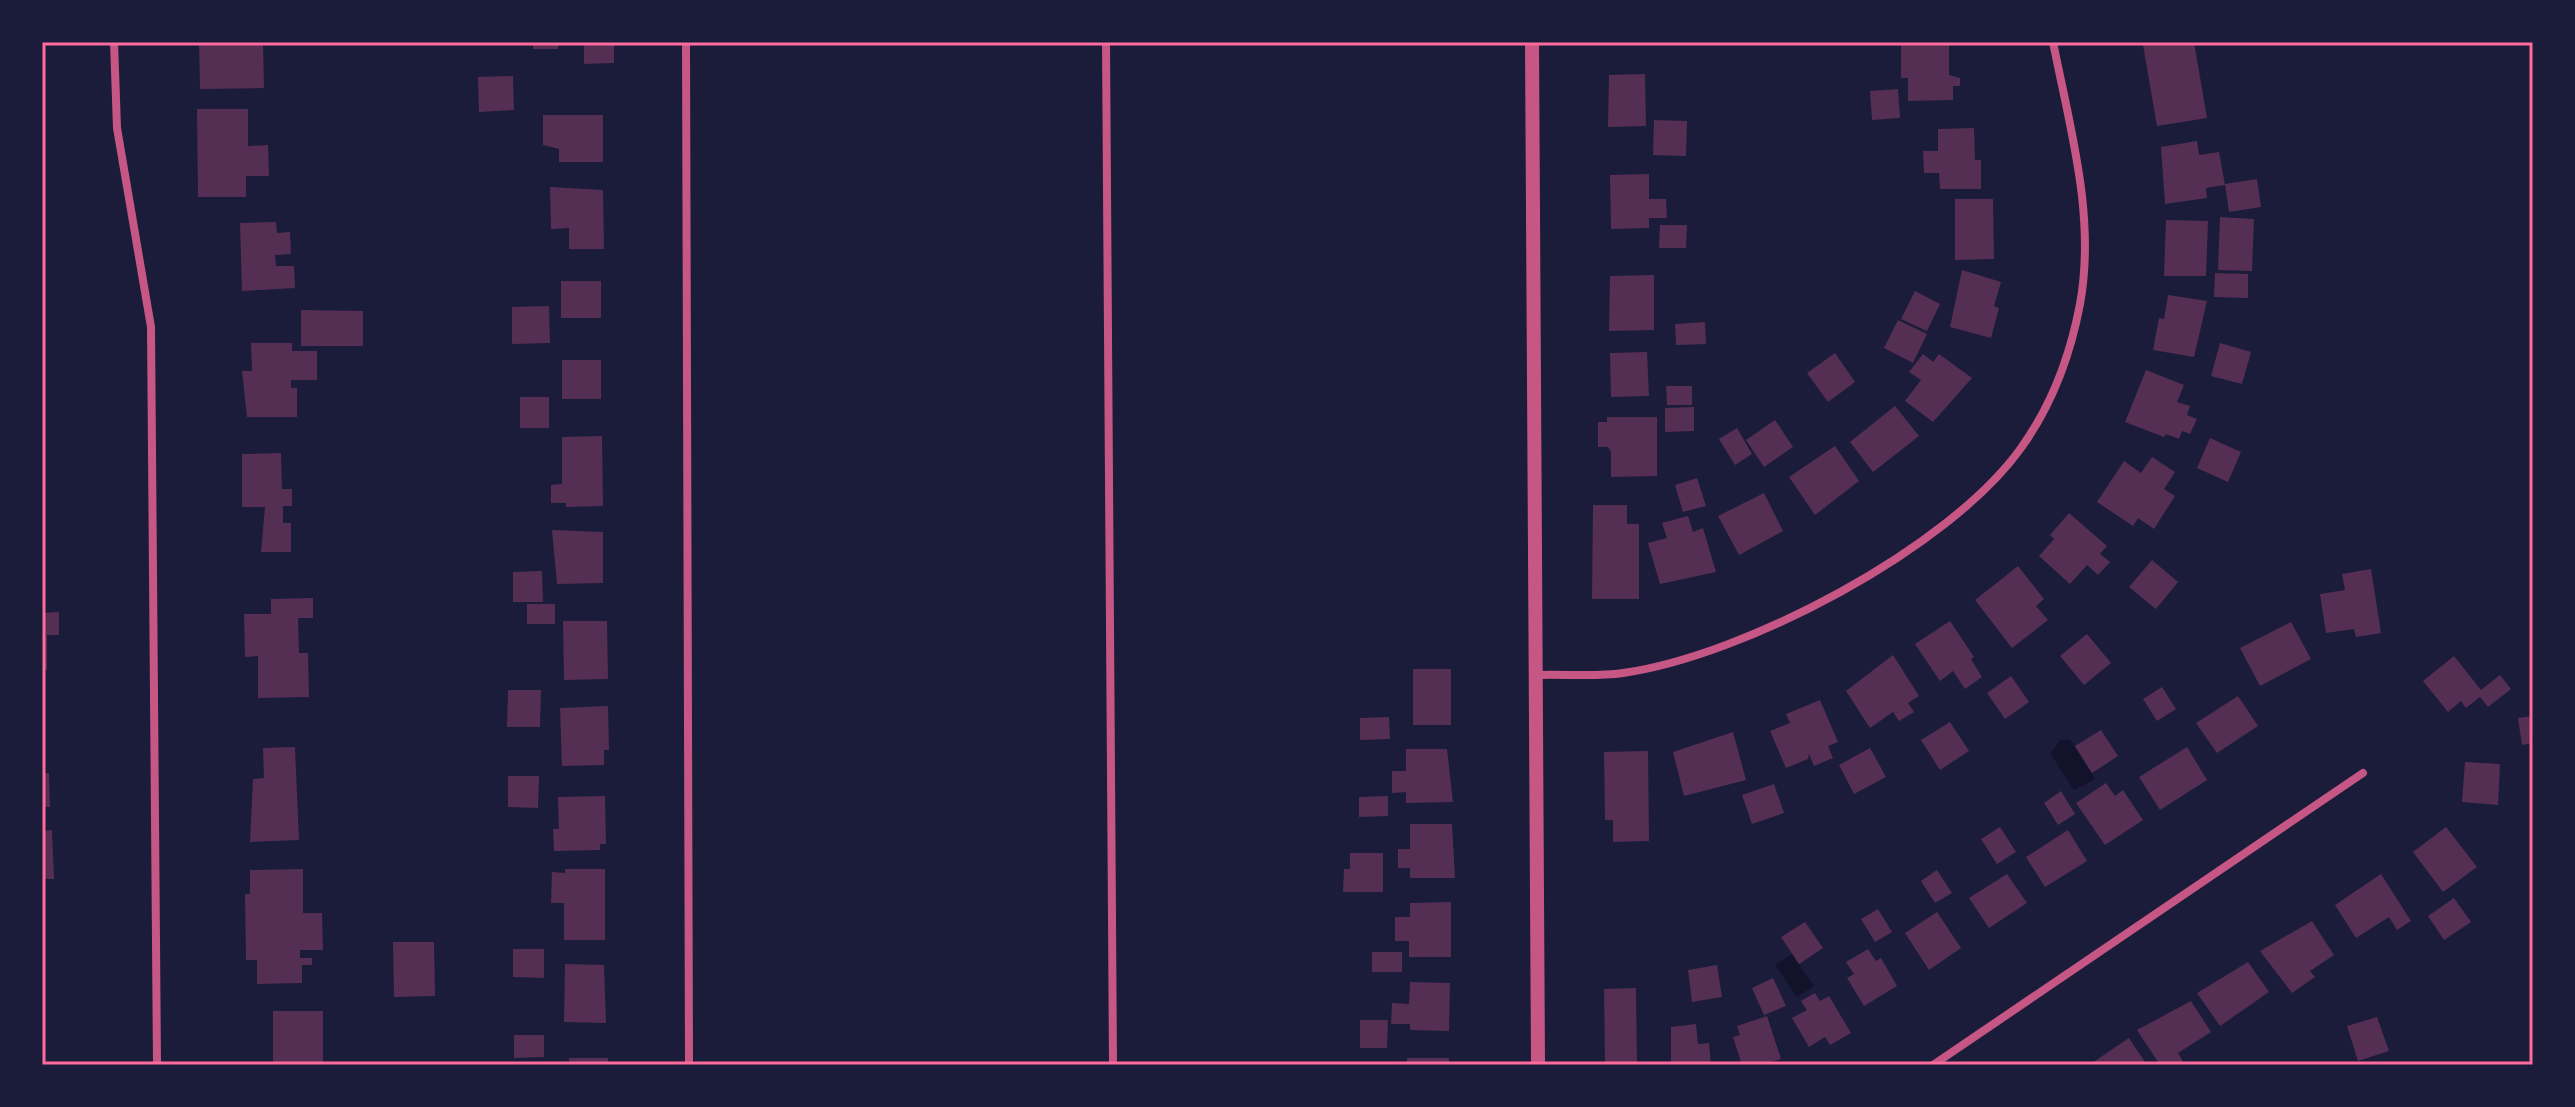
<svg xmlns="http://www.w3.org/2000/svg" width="2575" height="1107" font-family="Merriweather,serif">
<rect width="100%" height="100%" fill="#1b1b3a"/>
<g fill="#12122b">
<path d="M 2061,740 L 2070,740 L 2095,779 L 2074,790 L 2050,753 Z"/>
<path d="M 1792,954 L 1814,986 L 1797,997 L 1775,965 Z"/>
</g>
<g fill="#542f53">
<path d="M 199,42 L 263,42 L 264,88 L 200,89 Z"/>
<rect x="533" y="42" width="25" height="7"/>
<path d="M 1952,42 L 1949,46 L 1949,75 L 1960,78 L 1960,86 L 1953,86 L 1953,100 L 1908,101 L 1908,78 L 1901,78 L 1901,43 Z"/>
<path d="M 2159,42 L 2194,42 L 2207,118 L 2157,126 L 2143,45 Z"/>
<path d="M 614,44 L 614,63 L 584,64 L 584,45 Z"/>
<path d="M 1645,74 L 1646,126 L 1608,127 L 1609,75 Z"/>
<path d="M 513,76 L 514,110 L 479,112 L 478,77 Z"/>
<path d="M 1898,89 L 1900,118 L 1872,120 L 1870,91 Z"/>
<path d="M 197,109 L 248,109 L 248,146 L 268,145 L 269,176 L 246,176 L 246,197 L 198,197 Z"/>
<path d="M 543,115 L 603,115 L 603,162 L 559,162 L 559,149 L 543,145 Z"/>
<path d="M 1654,120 L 1687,121 L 1686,156 L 1653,155 Z"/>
<path d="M 1974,128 L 1975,160 L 1981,160 L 1981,189 L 1940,189 L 1939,173 L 1924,173 L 1923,151 L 1938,151 L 1938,129 Z"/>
<path d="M 2197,141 L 2199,155 L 2219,152 L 2225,185 L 2206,188 L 2207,198 L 2165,204 L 2161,147 Z"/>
<path d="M 1649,174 L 1649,199 L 1666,199 L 1667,218 L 1649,218 L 1649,228 L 1611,229 L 1610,175 Z"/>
<path d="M 2257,179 L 2261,207 L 2229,212 L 2225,184 Z"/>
<path d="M 550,187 L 603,190 L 604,249 L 569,249 L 569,228 L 551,229 Z"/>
<path d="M 1955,199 L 1993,199 L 1994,259 L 1955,260 Z"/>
<path d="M 2220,217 L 2254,219 L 2252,271 L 2218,270 Z"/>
<path d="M 2166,220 L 2208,221 L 2206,276 L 2164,276 Z"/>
<path d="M 276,222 L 277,233 L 290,232 L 291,254 L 275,255 L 276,266 L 294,266 L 295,288 L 242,291 L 240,223 Z"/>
<path d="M 1660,225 L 1687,225 L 1686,248 L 1659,248 Z"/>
<path d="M 1962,270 L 2001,282 L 1994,306 L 1999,308 L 1991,338 L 1950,327 Z"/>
<path d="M 2215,273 L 2248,274 L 2248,298 L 2214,297 Z"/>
<path d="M 1654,275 L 1654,330 L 1609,331 L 1610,276 Z"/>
<rect x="561" y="281" width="40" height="37"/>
<path d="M 1915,291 L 1940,304 L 1927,331 L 1901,319 Z"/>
<path d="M 2168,295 L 2207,301 L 2194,357 L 2153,350 L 2159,318 L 2164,319 Z"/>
<path d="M 549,306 L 550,343 L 512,344 L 512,307 Z"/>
<path d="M 301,310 L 363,311 L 363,346 L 301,346 Z"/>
<path d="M 1898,320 L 1927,334 L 1913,363 L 1884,348 Z"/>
<path d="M 1705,322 L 1706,344 L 1676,345 L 1675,324 Z"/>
<path d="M 251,343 L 292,343 L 292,351 L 317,351 L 317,380 L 291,380 L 291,388 L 297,388 L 297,417 L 247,417 L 242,371 L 252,371 Z"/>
<path d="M 2220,343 L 2251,352 L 2242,384 L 2211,376 Z"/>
<path d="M 1647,352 L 1649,396 L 1611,397 L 1610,353 Z"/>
<path d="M 1835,353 L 1855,382 L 1828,402 L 1807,373 Z"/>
<path d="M 1923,354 L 1933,362 L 1939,354 L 1972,378 L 1933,422 L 1905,401 L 1921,380 L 1909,372 Z"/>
<rect x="562" y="360" width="39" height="39"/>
<path d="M 2146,370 L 2184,385 L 2177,402 L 2190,406 L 2187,415 L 2197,419 L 2190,434 L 2182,431 L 2179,439 L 2166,434 L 2164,437 L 2125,422 Z"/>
<path d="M 1666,386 L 1692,386 L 1692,405 L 1667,405 Z"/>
<rect x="520" y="397" width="29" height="31"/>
<path d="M 1895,406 L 1919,436 L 1873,472 L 1850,442 Z"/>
<path d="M 1694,407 L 1694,431 L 1665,432 L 1665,408 Z"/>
<path d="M 1607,417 L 1657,417 L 1657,476 L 1611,477 L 1611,452 L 1608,447 L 1598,447 L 1598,422 L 1607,422 Z"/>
<path d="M 1775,420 L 1793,447 L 1764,467 L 1746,440 Z"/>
<path d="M 1737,428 L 1752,454 L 1735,465 L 1719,439 Z"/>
<path d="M 602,436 L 603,506 L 566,507 L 566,503 L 551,503 L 551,485 L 562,484 L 562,437 Z"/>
<path d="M 2210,438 L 2241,452 L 2228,482 L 2197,468 Z"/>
<path d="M 1835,446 L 1859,481 L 1815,515 L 1789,477 Z"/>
<path d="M 281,453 L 282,489 L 292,489 L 292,506 L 283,506 L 283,523 L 291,523 L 291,552 L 261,552 L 265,507 L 242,507 L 242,454 Z"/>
<path d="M 2152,457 L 2175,472 L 2164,489 L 2175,496 L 2154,529 L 2138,518 L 2133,526 L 2097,502 L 2124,461 L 2141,473 Z"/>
<path d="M 1697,478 L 1706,506 L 1683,512 L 1675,485 Z"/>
<path d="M 1764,493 L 1783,531 L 1739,555 L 1718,516 Z"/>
<path d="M 1593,505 L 1627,505 L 1627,524 L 1639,524 L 1639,599 L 1592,599 Z"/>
<path d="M 2069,513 L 2107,546 L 2100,554 L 2110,562 L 2098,575 L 2087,565 L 2070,584 L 2039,556 L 2054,539 L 2050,535 Z"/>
<path d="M 1688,516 L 1693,532 L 1703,528 L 1716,572 L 1660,584 L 1648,543 L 1667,538 L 1662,523 Z"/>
<path d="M 552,530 L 603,532 L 603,583 L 557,584 Z"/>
<path d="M 2152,560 L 2178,582 L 2156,609 L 2129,587 Z"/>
<path d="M 2018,566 L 2044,599 L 2036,606 L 2048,620 L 2012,648 L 1975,600 Z"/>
<path d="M 2371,569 L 2381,633 L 2356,637 L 2354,629 L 2326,633 L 2320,594 L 2345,590 L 2342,574 Z"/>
<path d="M 542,571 L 543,602 L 513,602 L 513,572 Z"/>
<path d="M 313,598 L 313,618 L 298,618 L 299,653 L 308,653 L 309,697 L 258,698 L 258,656 L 245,657 L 244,614 L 271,614 L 271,599 Z"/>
<rect x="527" y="604" width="28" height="20"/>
<path d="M 59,612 L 59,635 L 47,635 L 47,670 L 42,670 L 42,613 Z"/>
<path d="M 563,621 L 607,621 L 608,679 L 564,680 Z"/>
<path d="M 1950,621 L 1974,657 L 1971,659 L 1982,677 L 1965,689 L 1953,671 L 1940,681 L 1915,644 Z"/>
<path d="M 2291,622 L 2311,659 L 2260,686 L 2240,648 Z"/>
<path d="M 2087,634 L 2111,663 L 2084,685 L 2060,656 Z"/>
<path d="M 1893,655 L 1919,696 L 1908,703 L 1914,712 L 1899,721 L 1893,712 L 1870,728 L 1846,691 Z"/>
<path d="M 2454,656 L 2481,690 L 2500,675 L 2511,689 L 2488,707 L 2480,697 L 2466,708 L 2461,701 L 2448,712 L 2423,681 Z"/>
<rect x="1413" y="669" width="38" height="56"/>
<path d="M 2011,676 L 2029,702 L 2005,719 L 1987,693 Z"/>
<path d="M 2162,687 L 2176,709 L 2157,721 L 2143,699 Z"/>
<path d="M 508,690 L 541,690 L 540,727 L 507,727 Z"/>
<path d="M 2238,696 L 2258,726 L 2217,753 L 2196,723 Z"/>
<path d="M 1820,700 L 1838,742 L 1828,746 L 1833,758 L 1814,766 L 1809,754 L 1808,759 L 1786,768 L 1770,731 L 1790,723 L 1786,714 Z"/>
<path d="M 608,706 L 609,750 L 604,750 L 604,765 L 562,766 L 560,708 Z"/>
<path d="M 2533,716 L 2533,743 L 2522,745 L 2518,718 Z"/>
<path d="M 1389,717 L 1390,739 L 1360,740 L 1360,718 Z"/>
<path d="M 1950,722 L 1969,751 L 1940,770 L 1921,740 Z"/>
<path d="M 2101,730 L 2118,756 L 2092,773 L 2075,746 Z"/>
<path d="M 1733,732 L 1746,780 L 1684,796 L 1673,752 Z"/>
<path d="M 295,747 L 299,840 L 250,842 L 253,779 L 264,778 L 263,748 Z"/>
<path d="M 2187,747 L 2207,780 L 2160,810 L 2139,777 Z"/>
<path d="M 1870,748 L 1886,777 L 1854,794 L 1839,765 Z"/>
<path d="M 1406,749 L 1447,749 L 1453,802 L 1406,803 L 1406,792 L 1392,793 L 1392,771 L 1406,771 Z"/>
<path d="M 1648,751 L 1649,841 L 1613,842 L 1613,820 L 1605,820 L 1604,752 Z"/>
<path d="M 2465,762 L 2500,764 L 2498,805 L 2462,802 Z"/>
<path d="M 42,773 L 49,773 L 50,807 L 42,807 Z"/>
<path d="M 508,776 L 539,776 L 538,808 L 508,807 Z"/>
<path d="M 2106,783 L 2115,796 L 2123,790 L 2143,820 L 2105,845 L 2076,803 Z"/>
<path d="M 1774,784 L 1784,813 L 1752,824 L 1742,795 Z"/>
<path d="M 2061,791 L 2075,814 L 2058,825 L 2044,803 Z"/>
<path d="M 605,796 L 606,844 L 600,844 L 600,850 L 554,851 L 553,829 L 559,829 L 558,797 Z"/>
<path d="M 1388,796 L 1388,816 L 1359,817 L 1359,797 Z"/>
<path d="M 1410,824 L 1452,824 L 1455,878 L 1410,878 L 1410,868 L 1398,868 L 1398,849 L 1410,849 Z"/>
<path d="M 2000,827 L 2016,852 L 1997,864 L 1981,839 Z"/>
<path d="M 2446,827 L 2477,867 L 2443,892 L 2413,852 Z"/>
<path d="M 52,830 L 54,879 L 42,879 L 42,831 Z"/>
<path d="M 2068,830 L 2087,861 L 2045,887 L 2026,857 Z"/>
<path d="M 1350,853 L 1383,853 L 1383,892 L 1343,892 L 1344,869 L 1350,869 Z"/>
<path d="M 303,869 L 303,913 L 322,913 L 323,950 L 300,950 L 300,958 L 312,958 L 312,965 L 302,965 L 302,983 L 257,984 L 257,960 L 246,960 L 245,894 L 250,894 L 250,870 Z"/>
<path d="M 565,869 L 605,869 L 605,940 L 564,940 L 564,903 L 551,903 L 552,872 L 565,873 Z"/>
<path d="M 1937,870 L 1952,893 L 1935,903 L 1921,881 Z"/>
<path d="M 2007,874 L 2027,903 L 1989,928 L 1969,898 Z"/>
<path d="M 2381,874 L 2411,921 L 2397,930 L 2389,917 L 2356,938 L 2335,905 Z"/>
<path d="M 2454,898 L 2471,922 L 2444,940 L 2428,916 Z"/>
<path d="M 1451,902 L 1451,957 L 1409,957 L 1409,941 L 1395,941 L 1395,917 L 1410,917 L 1410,903 Z"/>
<path d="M 1878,909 L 1892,932 L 1875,942 L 1861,919 Z"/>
<path d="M 1937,912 L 1961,948 L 1929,970 L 1905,933 Z"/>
<path d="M 2312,921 L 2334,955 L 2310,971 L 2315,977 L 2292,993 L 2260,951 Z"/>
<path d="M 1805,922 L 1823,948 L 1799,964 L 1781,937 Z"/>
<path d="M 393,942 L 434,942 L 435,996 L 394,997 Z"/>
<path d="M 513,949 L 544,949 L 544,978 L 513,977 Z"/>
<path d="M 1868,949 L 1876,961 L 1881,958 L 1897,986 L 1864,1006 L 1847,978 L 1854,974 L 1846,962 Z"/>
<rect x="1372" y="952" width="30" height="20"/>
<path d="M 2248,962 L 2269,992 L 2220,1026 L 2197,993 Z"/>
<path d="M 565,964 L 604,965 L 606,1023 L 564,1022 Z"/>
<path d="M 1717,965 L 1722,997 L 1692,1002 L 1688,970 Z"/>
<path d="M 1773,978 L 1786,1006 L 1764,1015 L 1752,988 Z"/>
<path d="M 1410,982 L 1450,983 L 1449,1031 L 1410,1030 L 1410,1024 L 1391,1024 L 1392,1003 L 1409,1004 Z"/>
<path d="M 1636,988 L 1637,1065 L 1605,1065 L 1604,989 Z"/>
<path d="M 1815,993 L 1820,1001 L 1829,996 L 1851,1033 L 1830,1045 L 1825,1037 L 1809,1047 L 1792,1018 L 1807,1010 L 1801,1001 Z"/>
<path d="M 2191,1001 L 2211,1032 L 2178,1053 L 2183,1061 L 2176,1065 L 2160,1065 L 2137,1030 Z"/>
<rect x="273" y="1011" width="50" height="54"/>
<path d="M 1767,1016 L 1781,1059 L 1762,1065 L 1742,1065 L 1733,1037 L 1740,1035 L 1737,1026 Z"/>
<path d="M 2377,1017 L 2389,1051 L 2358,1061 L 2347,1026 Z"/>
<path d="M 1360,1020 L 1388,1020 L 1387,1048 L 1360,1048 Z"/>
<path d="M 1696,1024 L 1698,1044 L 1709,1043 L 1711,1065 L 1671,1065 L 1671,1027 Z"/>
<path d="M 514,1035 L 544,1035 L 544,1057 L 514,1058 Z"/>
<path d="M 2129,1038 L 2147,1065 L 2089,1065 Z"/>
<rect x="569" y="1058" width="39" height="7"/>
<rect x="1407" y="1058" width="42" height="7"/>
</g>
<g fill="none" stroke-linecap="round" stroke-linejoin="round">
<g stroke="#c65784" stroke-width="8">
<path d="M 114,42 L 117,128 L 151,327 L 157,1065"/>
<path d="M 686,42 L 689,1065"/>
<path d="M 1106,42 L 1113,1065"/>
<path d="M 1538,675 C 1566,674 1596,677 1623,673 C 1744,656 1949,549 2021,448 C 2052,405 2070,357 2080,304 C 2096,217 2070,128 2053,42"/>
<path d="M 1933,1065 L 2363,773"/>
</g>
<path stroke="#c65784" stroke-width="14" d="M 1532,42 L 1538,1065"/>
</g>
<rect width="2575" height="1107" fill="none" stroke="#1b1b3a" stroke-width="88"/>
<rect x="44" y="44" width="2487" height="1019" fill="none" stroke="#ff6b9d" stroke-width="3"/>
</svg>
